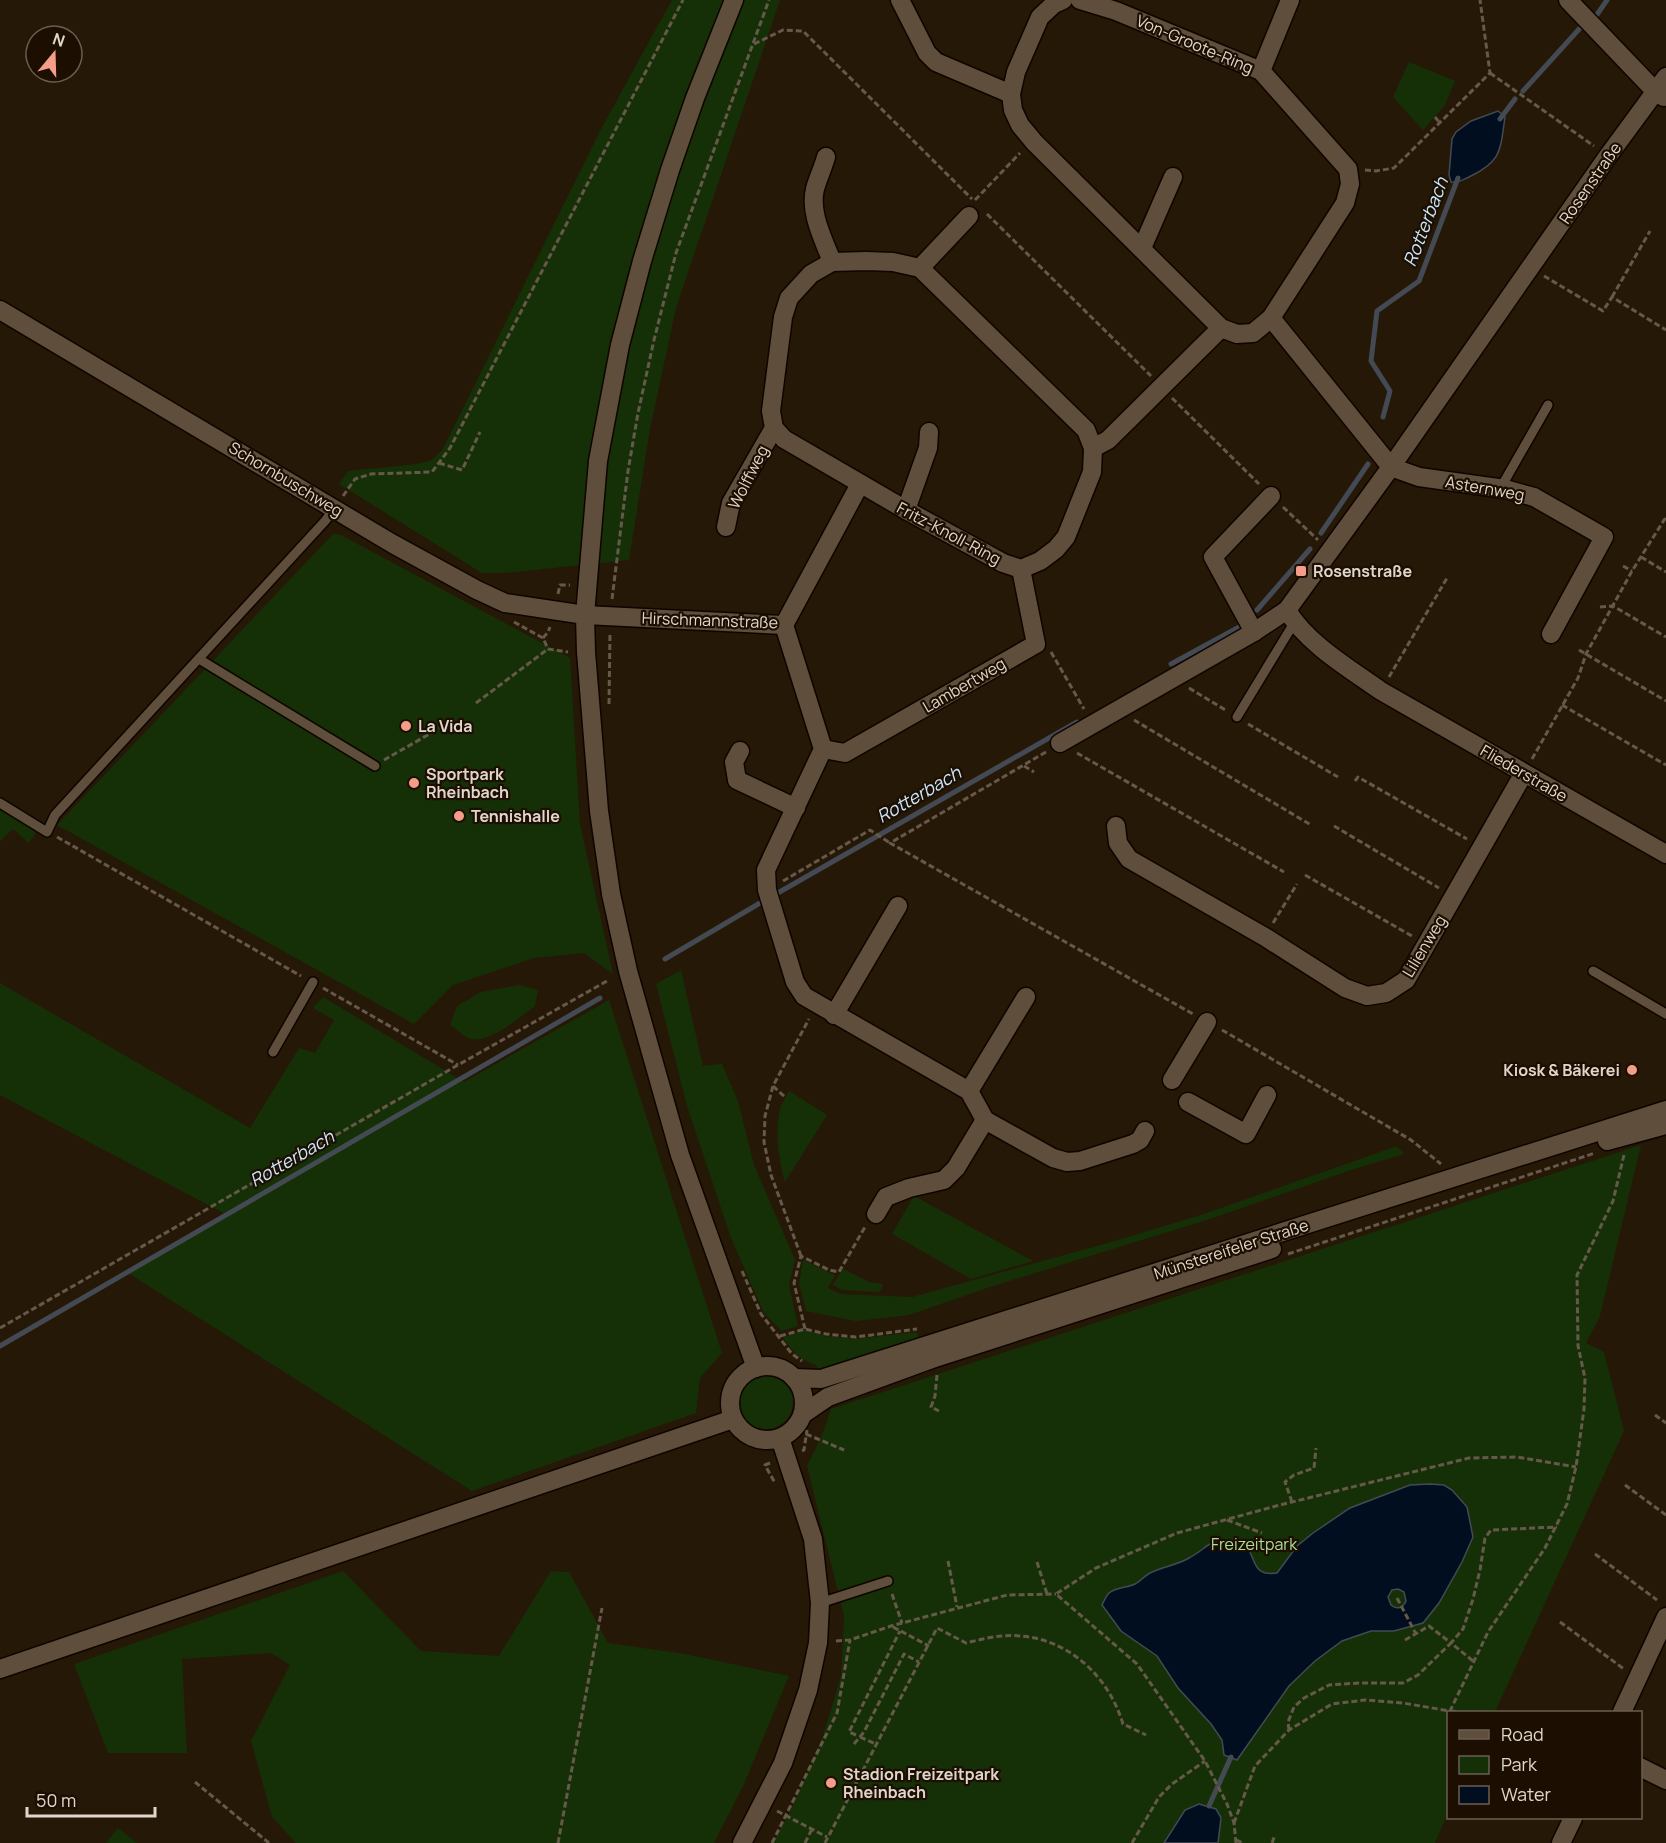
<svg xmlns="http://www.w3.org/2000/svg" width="1666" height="1843" font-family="Manrope,sans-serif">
<rect width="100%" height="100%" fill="#261807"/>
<g fill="#153007">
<path d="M 672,0 L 780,0 L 676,308 L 650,429 L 629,560 L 506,573 L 482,573 L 339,484 L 348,471 L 417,464 L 432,460 L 443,449 L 601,129 Z"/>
<path d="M 1409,62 L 1455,81 L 1445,105 L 1423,130 L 1393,97 Z"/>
<path d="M 333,534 L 341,535 L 570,658 L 580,824 L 613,974 L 584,953 L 534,958 L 453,985 L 414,1024 L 57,825 Z"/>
<path d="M 0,810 L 36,832 L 29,843 L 13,829 L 0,841 Z"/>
<path d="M 681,970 L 703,1066 L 722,1064 L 738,1101 L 754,1165 L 795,1260 L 789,1285 L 798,1326 L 782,1331 L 764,1313 L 731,1238 L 687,1106 L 656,984 Z"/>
<path d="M 0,983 L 250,1128 L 299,1048 L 315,1053 L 334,1020 L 313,1008 L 323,997 L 464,1082 L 609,1000 L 722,1353 L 700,1378 L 696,1413 L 472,1491 L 128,1273 L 229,1216 L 0,1095 Z"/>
<path d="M 519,985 L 538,990 L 535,1006 C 520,1017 490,1043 471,1039 C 464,1037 456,1029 450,1025 L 457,1006 L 481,992 Z"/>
<path d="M 789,1091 L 827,1115 L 785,1182 C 779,1160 775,1136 779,1114 C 780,1106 785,1098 789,1091 Z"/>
<path d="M 1641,1145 L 1600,1316 L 1586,1343 L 1604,1352 L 1624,1431 L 1495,1712 L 1448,1712 L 1448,1813 L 1435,1843 L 773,1843 L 790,1812 L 823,1736 L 841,1676 L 844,1616 L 807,1466 L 821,1438 L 831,1409 Z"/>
<path d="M 1397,1146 L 1404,1154 L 1351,1170 L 1210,1219 L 993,1286 L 909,1315 L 856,1321 L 806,1311 L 799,1284 L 803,1260 L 835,1275 L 828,1288 L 840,1294 L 912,1297 L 1108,1243 L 1201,1215 Z"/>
<path d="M 914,1196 L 1033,1261 L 971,1279 L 892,1234 Z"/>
<path d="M 843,1269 L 869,1282 L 883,1284 L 880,1292 L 842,1290 L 833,1285 Z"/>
<path d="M 805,1330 L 826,1336 L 856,1339 L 917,1332 L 921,1343 L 822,1377 L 816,1365 C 798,1358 793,1353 783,1337 Z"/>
<circle cx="766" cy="1402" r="27"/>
<path d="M 343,1571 L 421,1651 L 499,1656 L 551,1571 L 569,1572 L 608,1643 L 685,1654 L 789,1676 L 744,1784 L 714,1843 L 296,1843 L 272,1817 L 251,1741 L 290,1665 L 271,1653 L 182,1659 L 187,1753 L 108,1753 L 74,1664 Z"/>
<path d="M 118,1828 L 137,1843 L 106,1843 Z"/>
</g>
<g fill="#000e20" stroke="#434a53" stroke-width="1.5" fill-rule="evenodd">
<path d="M 1498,111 L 1505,117 C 1500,151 1502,161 1469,177 C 1462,180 1458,183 1451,182 L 1449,175 L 1452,139 L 1456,132 L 1471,121 Z"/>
<path d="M 1430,1484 L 1444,1485 L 1452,1490 L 1467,1507 L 1473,1537 L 1462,1562 L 1439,1603 L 1423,1623 L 1394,1631 L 1371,1631 L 1342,1641 L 1315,1661 L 1289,1686 L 1237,1760 L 1224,1755 L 1222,1740 L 1211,1724 L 1178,1688 L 1157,1656 L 1121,1631 L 1102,1605 C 1104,1601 1106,1596 1109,1593 C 1116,1587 1127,1588 1135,1584 C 1140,1582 1144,1576 1150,1573 C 1162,1567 1177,1565 1189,1558 C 1205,1550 1210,1538 1230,1540 C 1263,1543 1243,1578 1277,1573 L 1297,1546 L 1313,1533 L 1350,1508 L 1410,1485 ZM 1398,1589 L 1404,1592 L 1406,1601 C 1403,1608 1397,1610 1391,1605 L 1388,1597 L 1392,1590 Z"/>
<path d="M 1199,1804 L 1216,1809 L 1221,1818 L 1218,1843 L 1164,1843 L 1185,1810 Z"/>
</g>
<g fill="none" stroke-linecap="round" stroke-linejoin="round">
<g stroke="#434a53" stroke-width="5">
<path d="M 1596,16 L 1607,0"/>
<path d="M 1523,91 L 1581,27"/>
<path d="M 1500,119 L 1515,99"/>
<path d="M 1383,417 L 1390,391 L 1371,361 L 1377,311 L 1419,281 L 1458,178"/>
<path d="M 1321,533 L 1368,464"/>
<path d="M 1257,610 L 1310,549"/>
<path d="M 1171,664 L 1241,626"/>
<path d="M 776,894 L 1077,722"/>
<path d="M 665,959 L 760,903"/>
<path d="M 0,1346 L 600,998"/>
<path d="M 1209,1806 L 1231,1757"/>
</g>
<defs>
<g id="lane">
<path d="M 1500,489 L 1548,405"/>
<path d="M 199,659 L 375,766"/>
<path d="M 1237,717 L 1294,623"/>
<path d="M 0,803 L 47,832 L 55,815 L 325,521 L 335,508"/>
<path d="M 1593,971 L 1666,1014"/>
<path d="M 273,1052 L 313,982"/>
<path d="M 820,1603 L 888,1581"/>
</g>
<g id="street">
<path d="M 900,0 L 927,53 L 936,62 L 1011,94"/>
<path d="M 1063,0 L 1054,4 L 1040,17 L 1016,72 L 1011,94 L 1013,110 L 1020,125 L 1034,142 L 1221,328 L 1237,334 L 1253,333 L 1271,318 L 1345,203 L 1350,184 L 1348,169 L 1261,71 L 1116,11 L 1080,0"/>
<path d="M 1568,0 L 1656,92 L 1664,97"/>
<path d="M 1261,71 L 1290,0"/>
<path d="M 826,157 C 823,168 818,178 815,189 C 809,213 824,240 832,262"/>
<path d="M 1142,248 L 1173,177"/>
<path d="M 866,261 L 893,262 L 920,268 L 1086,430 L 1093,448 L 1092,472 L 1066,537 L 1056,549 L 1040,561 L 1021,569 L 1003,563 L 906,510 L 784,439 L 774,428 L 771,411 L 783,317 L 789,298 L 811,274 L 832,262 Z"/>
<path d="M 920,268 L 969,216"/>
<path d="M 1271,318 L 1391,467 L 1419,477 L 1505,489 L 1534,497 L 1604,537 L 1551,634"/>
<path d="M 1093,448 L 1108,440 L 1221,328"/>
<path d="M 906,510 L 928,448 L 929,432"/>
<path d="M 726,527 L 731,503 L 774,428"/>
<path d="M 1287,610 C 1306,643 1350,669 1381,691 L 1666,854"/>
<path d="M 585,615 L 784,625"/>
<path d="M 784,625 L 823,749 L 766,870 L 767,890 L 795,982 L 804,996 L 969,1091 L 985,1120 L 1053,1158 L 1067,1162 L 1080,1161 L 1133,1144 L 1140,1140 L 1145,1131"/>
<path d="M 784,625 L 860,484"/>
<path d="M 1254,632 L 1213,557 L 1271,496"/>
<path d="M 1060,743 L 1254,632 L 1287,610 L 1391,467 L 1608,156 L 1666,77"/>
<path d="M 823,749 L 845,753 L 1036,644 L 1021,569"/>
<path d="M 740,751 L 734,762 L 737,780 L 796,808"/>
<path d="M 1116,826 L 1118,843 L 1129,859 L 1265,937 L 1345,988 L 1367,996 L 1386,993 L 1406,980 L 1524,773"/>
<path d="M 834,1015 L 898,906"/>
<path d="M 1172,1080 L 1207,1022"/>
<path d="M 969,1091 L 1026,997"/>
<path d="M 1188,1102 L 1246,1134 L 1267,1095"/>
<path d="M 876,1214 L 886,1197 L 909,1188 L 944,1180 L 956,1168 L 985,1120"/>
<path d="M 1622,1712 L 1666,1617"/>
<path d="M 1640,1767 L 1666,1780"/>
<path d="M 742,1843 L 783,1763 L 808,1690 L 818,1643 L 820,1603 L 813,1539 L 780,1438"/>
<path d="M 1561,1843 L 1573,1818"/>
</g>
<g id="secondary">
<path d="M 734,0 L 695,98 L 670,170 L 642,261 L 620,345 L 598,461 L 585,615 L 586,652 L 599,811 L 611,894 L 628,971 L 680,1155 L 756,1368"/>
<path d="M 0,310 L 393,544 L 477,590 L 505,603 L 585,615"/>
<path d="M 1607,1141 L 1666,1125"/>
<circle cx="767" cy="1403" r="37"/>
<path d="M 794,1378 L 821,1379 L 1666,1110"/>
<path d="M 803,1414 L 828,1397 L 932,1359 L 1272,1249"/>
<path d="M 0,1669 L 733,1419"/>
</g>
</defs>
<use href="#lane" stroke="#0e0400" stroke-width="12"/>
<use href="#street" stroke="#0e0400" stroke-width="21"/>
<use href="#secondary" stroke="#0e0400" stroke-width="21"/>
<g stroke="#66594a" stroke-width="3" stroke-dasharray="6 3" stroke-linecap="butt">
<path d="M 754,44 L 783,30 L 803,31 L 972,199"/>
<path d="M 1490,73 L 1594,146"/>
<path d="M 1435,117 L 1440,123"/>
<path d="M 1365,170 L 1376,171 L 1394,168 L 1490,73 L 1480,0"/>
<path d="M 975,200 L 1020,153"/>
<path d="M 987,214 L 1151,376"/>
<path d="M 1544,276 L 1603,311 L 1612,297 L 1666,330"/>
<path d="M 1612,297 L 1650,231"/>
<path d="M 1172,398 L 1259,484"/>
<path d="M 439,463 L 462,470 L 480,432"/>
<path d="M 343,496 L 355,479 L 371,474 L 432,472 L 450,448 L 683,0"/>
<path d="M 1283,507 L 1318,540"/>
<path d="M 1641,557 L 1666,572"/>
<path d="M 1623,566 L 1632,571"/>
<path d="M 558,594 L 560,585 L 570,585"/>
<path d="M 612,599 L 628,471 L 638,413 L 654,340 L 676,253 L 769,0"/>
<path d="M 1600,607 L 1613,606 L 1666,637"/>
<path d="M 514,622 L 543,638 L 548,649 L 568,652"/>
<path d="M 543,638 L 548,632 L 550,627"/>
<path d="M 1579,650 L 1666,701"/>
<path d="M 1051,652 L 1084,709"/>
<path d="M 1389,677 L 1447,578"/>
<path d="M 1189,688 L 1227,711"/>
<path d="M 476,703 L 548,649"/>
<path d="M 609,704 L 610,632"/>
<path d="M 1562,705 L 1666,765"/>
<path d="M 1134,720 L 1311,825"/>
<path d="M 1248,724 L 1338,777"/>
<path d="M 1046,752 L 890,843 L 1193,1014"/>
<path d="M 1077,753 L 1284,872"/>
<path d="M 1532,759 L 1578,678 L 1586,654 L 1632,571 L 1666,517"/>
<path d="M 384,760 L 440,728"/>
<path d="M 1024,766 L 1034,772"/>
<path d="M 1355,781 L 1358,777 L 1467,839"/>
<path d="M 1334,826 L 1439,888"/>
<path d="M 57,837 L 301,976"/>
<path d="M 1305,875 L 1412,936"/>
<path d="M 783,881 L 870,830 L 890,843"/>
<path d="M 1273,923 L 1297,884"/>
<path d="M 323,988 L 458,1065"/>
<path d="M 1222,1030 L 1411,1140 L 1441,1164"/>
<path d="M 773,1086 L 786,1098"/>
<path d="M 1288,1254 L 1595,1153"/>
<path d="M 801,1256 L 771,1175 L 764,1142 L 765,1116 L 773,1086 L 809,1019"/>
<path d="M 742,1271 L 761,1314 L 792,1354 L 802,1361"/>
<path d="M 0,1328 L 458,1065 L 607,981"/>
<path d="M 805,1329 L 794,1283 L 801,1256 L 829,1270 L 839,1272 L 865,1227"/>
<path d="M 780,1336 L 805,1329 L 826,1334 L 856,1337 L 917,1329"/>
<path d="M 937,1375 L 935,1396 L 931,1407 L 939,1411"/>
<path d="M 1655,1415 L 1666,1423"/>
<path d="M 806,1434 L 844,1450"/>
<path d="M 802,1451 L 804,1450 L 807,1430"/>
<path d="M 770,1463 L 765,1465 L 775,1483"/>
<path d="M 1625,1485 L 1666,1515"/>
<path d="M 1292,1502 L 1285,1482 L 1294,1475 L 1314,1468 L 1316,1448"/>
<path d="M 1227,1520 L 1262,1533"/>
<path d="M 1595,1554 L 1657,1600"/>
<path d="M 948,1561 L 957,1607"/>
<path d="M 1037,1562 L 1047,1594"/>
<path d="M 892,1594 L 902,1623"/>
<path d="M 1397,1598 L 1416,1634"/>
<path d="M 1560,1622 L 1624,1669"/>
<path d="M 893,1627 L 929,1646"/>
<path d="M 1405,1640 L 1429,1626 L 1451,1643 L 1463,1629 L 1473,1599 L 1480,1570 L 1485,1538 L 1491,1530 L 1557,1527"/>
<path d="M 836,1641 L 850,1640 L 891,1626 L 1007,1595 L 1056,1594"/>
<path d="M 1450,1711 L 1460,1712"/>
<path d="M 1289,1730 L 1288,1722 L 1294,1707 L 1304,1698 L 1329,1685 L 1359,1683 L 1403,1683 L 1418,1675 L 1451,1643 L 1473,1661"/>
<path d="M 856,1735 L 849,1732 L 900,1631"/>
<path d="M 860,1737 L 876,1744"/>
<path d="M 854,1744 L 864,1732 L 904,1654 L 919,1662"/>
<path d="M 195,1782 L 269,1843"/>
<path d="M 777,1811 L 827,1837"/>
<path d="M 1234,1823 L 1255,1766 L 1289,1730 L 1332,1704 L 1365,1700 L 1403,1703 L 1450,1711 L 1488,1632 L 1545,1548 L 1567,1504 L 1576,1467 L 1584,1409 L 1585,1378 L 1578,1346 L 1577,1275 L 1613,1201 L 1624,1155"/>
<path d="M 1236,1840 L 1243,1843"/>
<path d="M 558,1843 L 602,1608"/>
<path d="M 772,1843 L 837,1713 L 850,1640"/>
<path d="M 805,1843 L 812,1829"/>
<path d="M 825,1843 L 937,1628 L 966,1643 C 978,1640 990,1637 1002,1636 C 1060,1631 1107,1671 1123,1724 L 1146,1735"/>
<path d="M 1132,1843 L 1159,1797 L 1172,1784 L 1205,1761"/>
<path d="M 1236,1843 L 1234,1823 L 1227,1804 L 1205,1761 L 1137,1664 L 1056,1594 L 1096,1568 L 1177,1533 L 1276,1506 L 1469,1458 L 1517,1457 L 1576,1467"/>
<path d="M 1272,1843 L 1275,1835"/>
</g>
<use href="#lane" stroke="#5e4e3b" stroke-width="9"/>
<use href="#street" stroke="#5e4e3b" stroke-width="18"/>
<use href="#secondary" stroke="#5e4e3b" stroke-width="18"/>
</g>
<g fill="#f49e8a" stroke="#1c0f01" stroke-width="2">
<rect x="1295" y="565" width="12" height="12" rx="3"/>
<circle cx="406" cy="726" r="6"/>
<circle cx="414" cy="783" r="6"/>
<circle cx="459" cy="816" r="6"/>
<circle cx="1632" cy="1070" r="6"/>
<circle cx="831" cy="1783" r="6"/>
</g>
<g text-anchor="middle" stroke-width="4.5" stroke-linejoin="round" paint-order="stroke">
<g font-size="16" fill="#e0d6cb" stroke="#1c0f01">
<text transform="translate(1195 44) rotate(23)" y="6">Von-Groote-Ring</text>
<text transform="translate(1590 183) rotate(-55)" y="6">Rosenstraße</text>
<text transform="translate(748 477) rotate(-63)" y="6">Wolffweg</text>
<text transform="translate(286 479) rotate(31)" y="6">Schornbuschweg</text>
<text transform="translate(1485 488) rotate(10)" y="6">Asternweg</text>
<text transform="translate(949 533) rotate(28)" y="6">Fritz-Knoll-Ring</text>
<text transform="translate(710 620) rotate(2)" y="6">Hirschmannstraße</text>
<text transform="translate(964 685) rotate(-30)" y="6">Lambertweg</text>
<text transform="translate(1524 773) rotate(30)" y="6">Fliederstraße</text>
<text transform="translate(1424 946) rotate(-59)" y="6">Lilienweg</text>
<text transform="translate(1231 1249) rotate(-18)" y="6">Münstereifeler Straße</text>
</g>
<g font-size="16" font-weight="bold" fill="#e0d6cb" stroke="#1c0f01" text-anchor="start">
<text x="1313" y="577">Rosenstraße</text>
<text x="418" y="732">La Vida</text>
<text x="426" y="780">Sportpark<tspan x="426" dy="18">Rheinbach</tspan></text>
<text x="471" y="822">Tennishalle</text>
<text x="1620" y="1076" text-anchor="end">Kiosk &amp; Bäkerei</text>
<text x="843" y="1780">Stadion Freizeitpark<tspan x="843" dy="18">Rheinbach</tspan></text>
</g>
<g font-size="16" fill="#acdf99" stroke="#1c0f01">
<text x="1254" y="1550">Freizeitpark</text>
</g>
<g font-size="18" font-style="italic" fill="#cbe7fe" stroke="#1c0f01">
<text transform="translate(1426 222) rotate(-69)" y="6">Rotterbach</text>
<text transform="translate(919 795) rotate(-30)" y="6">Rotterbach</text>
<text transform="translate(292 1159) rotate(-30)" y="6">Rotterbach</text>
</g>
</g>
<rect x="1447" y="1711" width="195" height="108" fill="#1c0f01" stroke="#6a5f52" stroke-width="1.5"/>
<rect x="1459" y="1730" width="30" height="9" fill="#5e4e3b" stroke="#6a5f52" stroke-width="1.5"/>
<text x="1501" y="1741" font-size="18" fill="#e0d6cb">Road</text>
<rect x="1459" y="1756" width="30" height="18" fill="#153007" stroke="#6a5f52" stroke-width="1.5"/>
<text x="1501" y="1771" font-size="18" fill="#e0d6cb">Park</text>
<rect x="1459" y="1786" width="30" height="18" fill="#000e20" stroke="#6a5f52" stroke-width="1.5"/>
<text x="1501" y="1801" font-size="18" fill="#e0d6cb">Water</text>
<g transform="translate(54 54) rotate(19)"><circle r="28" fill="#1c0f01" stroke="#6a5f52" stroke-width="1.5"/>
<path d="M0-4.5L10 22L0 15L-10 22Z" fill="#f49e8a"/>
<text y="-9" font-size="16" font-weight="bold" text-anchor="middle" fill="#e0d6cb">N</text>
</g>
<path d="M27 1807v9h128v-9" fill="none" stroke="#e0d6cb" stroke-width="3"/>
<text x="36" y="1807" font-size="18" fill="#e0d6cb" stroke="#1c0f01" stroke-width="4.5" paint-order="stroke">50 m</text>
</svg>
